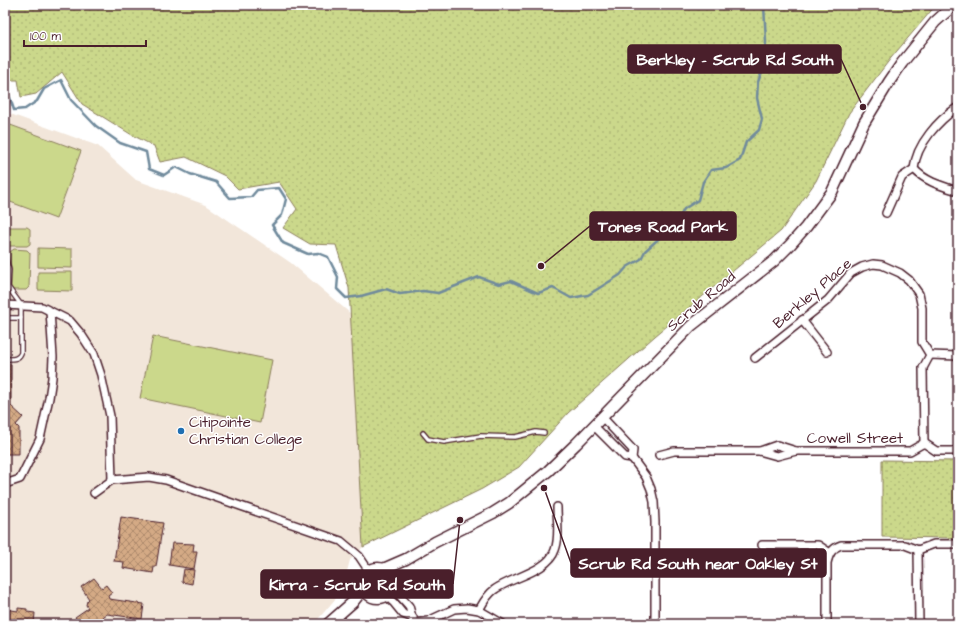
<svg xmlns="http://www.w3.org/2000/svg" width="963" height="629" font-family="'Architects Daughter',sans-serif">
<defs>
<pattern id="park-dots" width="8" height="8" patternUnits="userSpaceOnUse"><rect width="8" height="8" fill="#cbd88b"/><path d="M2 2h.1M6 6h.1" fill="none" stroke="#b0b978" stroke-width="1.8" stroke-linecap="round"/></pattern>
<pattern id="building-cross-hatch" width="8" height="8" patternUnits="userSpaceOnUse"><rect width="8" height="8" fill="#d4aa85"/><path d="M0 0l8 8M0 8l8-8" fill="none" stroke="#ae8a6d"/></pattern>
</defs>
<rect width="100%" height="100%" fill="#fff"/>
<filter id="ink" filterUnits="userSpaceOnUse"><feTurbulence type="fractalNoise" baseFrequency=".025" numOctaves="2"/><feDisplacementMap in="SourceGraphic" scale="8" xChannelSelector="R" yChannelSelector="G"/><feConvolveMatrix kernelMatrix="1 2 1 2 8 2 1 2 1" color-interpolation-filters="sRGB"/></filter>
<g filter="url(#ink)">
<path fill="#f2e6da" d="M 5,112 L 98,146 L 136,180 L 206,205 L 291,263 L 351,314 L 363,547 L 350,560 L 342,591 L 314,624 L 5,624 Z"/>
<g fill="#cbd88b" stroke="#8a7c5b">
<path d="M 5,123 L 81,151 L 56,219 L 5,200 Z"/>
<path d="M 5,227 L 27,227 L 30,229 L 30,244 L 27,246 L 5,246 Z"/>
<path d="M 38,248 L 72,249 L 72,268 L 38,267 Z"/>
<path d="M 14,249 L 27,250 L 30,253 L 29,287 L 26,290 L 12,290 L 10,287 L 10,252 Z"/>
<path d="M 38,272 L 72,272 L 72,291 L 38,290 Z"/>
<path d="M 153,336 L 272,360 L 260,423 L 140,398 Z"/>
</g>
<g fill="url(#park-dots)" stroke="#8a7c5b">
<path d="M 5,5 L 936,5 L 891,58 L 849,113 L 816,181 L 781,231 L 655,336 L 568,413 L 519,467 L 482,489 L 363,547 L 349,288 L 336,245 L 310,244 L 283,228 L 297,209 L 279,182 L 238,189 L 225,176 L 186,157 L 160,162 L 154,146 L 132,135 L 82,104 L 62,72 L 36,94 L 21,97 L 18,80 L 5,80 Z"/>
<path d="M 882,460 L 958,461 L 958,538 L 882,537 Z"/>
</g>
<g fill="none" stroke-linecap="round" stroke-linejoin="round">
<path stroke="#6f8a9c" stroke-width="2.5" d="M 5,86 L 6,86 L 14,110 L 25,109 L 37,101 L 44,89 L 61,80 L 71,100 L 96,126 L 120,143 L 146,152 L 149,169 L 164,175 L 176,167 L 190,174 L 216,182 L 230,198 L 251,197 L 257,190 L 279,188 L 286,199 L 282,215 L 272,225 L 283,243 L 308,254 L 318,253 L 328,257 L 338,277 L 337,289 L 346,298 L 361,296 L 386,289 L 400,294 L 423,291 L 438,293 L 479,277 L 499,284 L 511,281 L 538,293 L 553,288 L 571,298 L 588,295 L 620,275 L 627,267 L 641,259 L 645,251 L 677,222 L 684,209 L 698,200 L 703,182 L 711,170 L 726,168 L 740,160 L 746,142 L 759,130 L 762,119 L 757,98 L 758,82 L 764,66 L 766,42 L 764,5"/>
</g>
<g fill="url(#building-cross-hatch)" stroke="#4a1f2b">
<path d="M 5,364 L 11,364 L 11,406 L 23,417 L 16,425 L 19,428 L 19,454 L 5,454 Z"/>
<path d="M 121,517 L 163,523 L 156,567 L 154,567 L 153,573 L 123,568 L 124,562 L 114,561 Z"/>
<path d="M 172,543 L 194,544 L 193,551 L 197,551 L 194,569 L 169,565 Z"/>
<path d="M 184,569 L 194,570 L 192,584 L 182,582 Z"/>
<path d="M 94,578 L 102,588 L 106,585 L 112,593 L 108,596 L 109,599 L 144,604 L 142,619 L 107,614 L 93,624 L 80,624 L 75,617 L 88,608 L 86,605 L 87,601 L 89,599 L 81,587 Z"/>
<path d="M 18,608 L 27,609 L 27,612 L 35,613 L 34,624 L 5,624 L 5,609 L 18,611 Z"/>
</g>
<g fill="none" stroke-linecap="round" stroke-linejoin="round">
<defs>
<g id="lane">
<path d="M 5,257 L 9,270 L 8,287 L 21,305 L 21,353 C 18,360 12,359 5,359"/>
<path d="M 5,318 L 21,318"/>
<path d="M 423,433 L 428,439 L 444,442 L 481,436 L 515,437 L 536,432 L 544,433"/>
</g>
<g id="street">
<path d="M 958,107 C 939,120 916,144 914,169 C 926,182 942,186 958,191"/>
<path d="M 886,213 L 902,177 L 914,169"/>
<path d="M 5,305 L 42,307 L 70,321 L 81,334 L 94,354 L 101,375 L 110,416 L 112,480"/>
<path d="M 802,320 L 827,352"/>
<path d="M 930,355 L 958,356"/>
<path d="M 755,358 L 828,300 L 851,273 L 862,267 L 873,264 L 882,265 L 900,273 L 909,280 L 919,294 L 922,308 L 922,342 L 930,355 L 923,368 L 924,443"/>
<path d="M 603,418 L 633,450 L 632,458 L 646,477 L 651,489 L 654,502 L 655,522 L 655,624"/>
<path d="M 594,426 L 625,457 L 632,458"/>
<path d="M 760,451 L 777,445 L 796,451"/>
<path d="M 659,455 L 674,451 L 759,451 L 777,456 L 796,451 L 910,451 L 924,443 L 936,451 L 958,451"/>
<path d="M 5,484 L 20,479 L 40,439 L 49,398 L 52,378 L 53,357 L 50,311"/>
<path d="M 94,493 L 112,480 L 149,477 L 166,480 L 341,541 L 359,556 L 369,571"/>
<path d="M 762,545 L 818,545 L 830,553"/>
<path d="M 918,550 L 919,624"/>
<path d="M 392,587 L 409,606 L 414,624"/>
<path d="M 385,595 L 394,603 L 403,614 L 413,618"/>
<path d="M 479,610 C 483,603 487,595 494,590 C 511,577 548,572 555,550 C 560,537 557,520 557,507"/>
<path d="M 414,623 L 428,621 L 454,609 L 467,608 L 479,610 L 503,624"/>
<path d="M 827,624 L 827,563 C 829,554 832,548 841,545 L 905,545 L 918,550 L 934,544 L 958,544"/>
</g>
<g id="secondary">
<circle cx="378" cy="583" r="15"/>
<path d="M 383,569 L 406,559 L 435,542 L 493,513 L 509,503 L 548,471 L 576,444 L 691,326 L 774,261 L 790,245 L 806,227 L 832,192 L 864,123 L 889,82 L 902,63 L 935,22 L 954,5"/>
<path d="M 328,624 L 353,602 L 364,588"/>
</g>
</defs>
<use href="#lane" stroke="#4a1f2b" stroke-width="6"/>
<use href="#street" stroke="#4a1f2b" stroke-width="10"/>
<use href="#secondary" stroke="#4a1f2b" stroke-width="13"/>
<use href="#lane" stroke="#fff" stroke-width="3.5"/>
<use href="#street" stroke="#fff" stroke-width="7"/>
<use href="#secondary" stroke="#fff" stroke-width="10"/>
</g>
</g>
<circle fill="#1f6fb2" stroke="#fff" stroke-width="1.5" cx="181" cy="431" r="4"/>
<g text-anchor="middle" stroke-width="3" stroke-linejoin="round" paint-order="stroke">
<g font-size="15" fill="#4a1f2b" stroke="#fff">
<text transform="translate(812 293) rotate(-41)" y="5">Berkley Place</text>
<text transform="translate(701 301) rotate(-40)" y="5">Scrub Road</text>
<text x="855" y="443">Cowell Street</text>
</g>
<g font-size="15" fill="#4a1f2b" stroke="#fff" text-anchor="start">
<text x="189" y="427">Citipointe<tspan x="189" dy="17">Christian College</tspan></text>
</g>
</g>
<path fill="none" stroke="#4a1f2b" stroke-width="1.5" d="M863 107L841 59M541 266L590 226M544 488L571 563M460 520L453 584"/>
<g fill="#4a1f2b" stroke="#fff" stroke-width="1.5">
<circle cx="863" cy="107" r="4"/>
<circle cx="541" cy="266" r="4"/>
<circle cx="544" cy="488" r="4"/>
<circle cx="460" cy="520" r="4"/>
</g>
<g fill="#4a1f2b" stroke="#4a1f2b" stroke-width="1.5">
<rect x="628" y="45" width="213" height="28" rx="4"/>
<rect x="590" y="212" width="146" height="28" rx="4"/>
<rect x="571" y="549" width="255" height="28" rx="4"/>
<rect x="261" y="570" width="192" height="28" rx="4"/>
</g>
<g font-size="16" text-anchor="middle" font-weight="bold" fill="#fff">
<text x="735" y="65">Berkley - Scrub Rd South</text>
<text x="663" y="232">Tones Road Park</text>
<text x="698" y="569">Scrub Rd South near Oakley St</text>
<text x="357" y="590">Kirra - Scrub Rd South</text>
</g>
<rect width="963" height="629" fill="none" stroke="#fff" stroke-width="20"/>
<rect x="10" y="10" width="943" height="609" fill="none" stroke="#4a1f2b" stroke-width="1.5" filter="url(#ink)"/>
<path d="M24 40v6h122v-6" fill="none" stroke="#4a1f2b" stroke-width="2"/>
<text x="30" y="40" font-size="12" fill="#4a1f2b" stroke="#ffffff" stroke-width="3" paint-order="stroke">100 m</text>
</svg>
